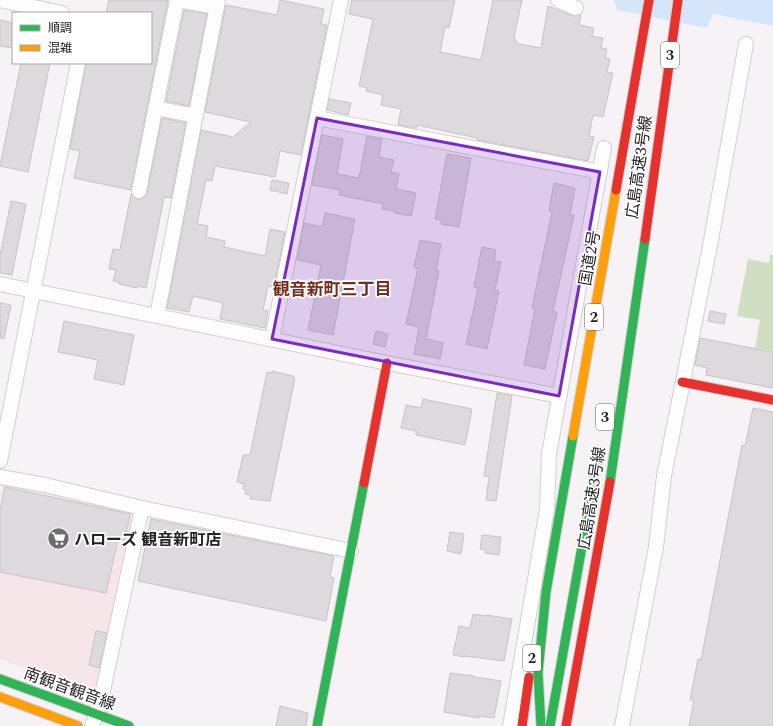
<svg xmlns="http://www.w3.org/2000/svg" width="773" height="726" font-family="Spectral,'Noto Sans JP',serif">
<rect width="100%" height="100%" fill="#f7f2f6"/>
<path fill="#f6e5e9" d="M 5,484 L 131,511 L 134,515 L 97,692 L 94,694 L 0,659 L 0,494 L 2,486 Z"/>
<path fill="#d0dec1" d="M 770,255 L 773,255 L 773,351 L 755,348 L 760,320 L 737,316 L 748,259 L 769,263 Z"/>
<path fill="#d5e5fa" d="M 614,0 L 773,0 L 773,26 L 713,14 L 707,28 L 617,10 Z"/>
<g fill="#ddd9dc" stroke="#c6c3c6">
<path d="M 109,0 L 168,0 L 131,190 L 74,178 L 80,151 L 70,149 L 86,63 L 151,63 L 151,13 L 106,13 Z"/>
<path d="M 280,0 L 324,9 L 321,24 L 327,25 L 301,155 L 280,151 L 275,177 L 215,166 L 212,181 L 206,180 L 197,224 L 208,226 L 206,237 L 225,241 L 224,247 L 265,256 L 270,229 L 285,232 L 274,287 L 268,286 L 263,310 L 268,311 L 265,328 L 220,319 L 223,303 L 193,296 L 189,312 L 167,308 L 201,130 L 233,137 L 251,122 L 205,112 L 226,5 L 277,15 Z"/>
<path d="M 352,0 L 455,0 L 449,28 L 445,27 L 440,52 L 481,60 L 493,0 L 522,0 L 514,37 L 518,44 L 541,48 L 548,6 L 573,16 L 581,15 L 579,25 L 594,28 L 592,36 L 603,38 L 601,48 L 607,49 L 605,58 L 610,59 L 607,72 L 613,73 L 603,117 L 593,115 L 589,136 L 594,137 L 588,161 L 477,140 L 477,138 L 417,125 L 417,128 L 398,125 L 401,109 L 381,105 L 383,95 L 366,91 L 367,88 L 359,86 L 373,19 L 349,14 Z"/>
<path d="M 184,10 L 207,14 L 189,106 L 166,101 Z"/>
<path d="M 0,20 L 13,23 L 13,48 L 0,46 Z"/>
<path d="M 21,63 L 50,63 L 28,172 L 0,166 Z"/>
<path d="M 329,99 L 351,103 L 348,115 L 327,110 Z"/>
<path d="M 162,118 L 186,123 L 171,198 L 164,197 L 146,288 L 138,286 L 137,288 L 119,284 L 119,282 L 113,281 L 116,270 L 109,269 L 113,249 L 120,250 L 131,194 L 137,199 L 141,199 L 145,197 L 147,193 Z"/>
<path d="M 322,135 L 343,139 L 337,174 L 359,178 L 367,136 L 382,139 L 379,157 L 394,160 L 391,172 L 399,174 L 396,189 L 416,193 L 411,216 L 394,213 L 394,211 L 382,209 L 383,204 L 339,195 L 340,190 L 312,185 Z"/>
<path d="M 447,154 L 471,158 L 459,227 L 441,224 L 442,220 L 435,219 Z"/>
<path d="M 272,180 L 289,183 L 287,194 L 270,190 Z"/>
<path d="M 554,183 L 575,188 L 570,215 L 574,215 L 553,311 L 557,312 L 545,369 L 524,365 L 535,309 L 532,308 L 552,212 L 549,211 Z"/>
<path d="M 11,201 L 26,204 L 12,275 L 0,273 L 0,256 Z"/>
<path d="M 325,213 L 355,219 L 333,335 L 308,330 L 321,265 L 297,260 L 304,223 L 322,227 Z"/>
<path d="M 420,240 L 441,244 L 436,271 L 439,271 L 426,339 L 443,343 L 440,359 L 414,354 L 419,327 L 406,324 L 418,268 L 414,267 Z"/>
<path d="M 482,247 L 496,250 L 494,261 L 501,262 L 495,290 L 499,291 L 487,349 L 466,344 L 478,288 L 474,287 Z"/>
<path d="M 0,303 L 11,305 L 4,339 L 0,338 Z"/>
<path d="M 710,311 L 726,314 L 724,324 L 708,321 Z"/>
<path d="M 64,321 L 134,335 L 124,385 L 94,379 L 98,360 L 58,352 Z"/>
<path d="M 376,331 L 388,334 L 385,347 L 373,344 Z"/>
<path d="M 700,338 L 773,352 L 773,388 L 706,375 L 707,368 L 695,365 Z"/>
<path d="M 272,371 L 293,376 L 293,378 L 295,378 L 270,501 L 250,499 L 251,495 L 245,494 L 246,490 L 243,489 L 244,484 L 237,482 L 243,455 L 250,455 L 267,372 L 272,373 Z"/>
<path d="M 497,393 L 512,396 L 496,501 L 486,500 L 489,477 L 484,476 Z"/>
<path d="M 423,399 L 472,409 L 465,445 L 416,435 L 416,431 L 401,428 L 406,405 L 421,408 Z"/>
<path d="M 753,408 L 773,412 L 773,726 L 689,726 L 694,700 L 690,700 L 698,659 L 701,660 L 742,445 L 745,446 Z"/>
<path d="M 5,487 L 130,514 L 125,540 L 118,539 L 106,593 L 0,572 L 0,511 Z"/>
<path d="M 151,519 L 334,556 L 330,577 L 334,578 L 326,621 L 138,581 Z"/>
<path d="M 450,532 L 464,534 L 461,554 L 447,551 Z"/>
<path d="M 482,535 L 501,537 L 499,555 L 485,553 L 485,550 L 480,549 Z"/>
<path d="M 473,614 L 486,616 L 486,615 L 512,619 L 504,661 L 465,656 L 465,657 L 453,655 L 459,626 L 470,628 Z"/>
<path d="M 96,631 L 107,633 L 99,668 L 89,665 Z"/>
<path d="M 450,673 L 474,676 L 474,677 L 501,681 L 494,718 L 479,716 L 479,718 L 444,712 Z"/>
<path d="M 280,706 L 308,713 L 306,726 L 276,726 Z"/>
</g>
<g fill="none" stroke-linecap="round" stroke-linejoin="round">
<defs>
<g id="street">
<path d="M 0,0 L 62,13"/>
<path d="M 178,0 L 217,7"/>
<path d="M 558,0 L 576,8"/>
<path d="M 156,108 L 196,116"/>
<path d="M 317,118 L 600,172"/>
<path d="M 139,191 L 177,0"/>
<path d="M 0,284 L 387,363 L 559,396"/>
<path d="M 157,316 L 218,0"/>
<path d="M 272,339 L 341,0"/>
<path d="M 0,461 L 78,63"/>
<path d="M 0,477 L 45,485 L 142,508 L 351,551"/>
<path d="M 92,726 L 101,700 L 142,508"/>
<path d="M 510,726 L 547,509 L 549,454 L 604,148"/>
<path d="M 622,726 L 656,547 L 664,476 L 710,246 L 746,44"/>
</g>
<g id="fast">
<path d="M 610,482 L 645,239"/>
<path d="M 0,679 L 129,726"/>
<path d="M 317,726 L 364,483"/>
<path d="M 541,726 L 538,673 L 546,592 L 573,436"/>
<path d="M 550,726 L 599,451"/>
</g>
<g id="slow">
<path d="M 573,436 L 616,190"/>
<path d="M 0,697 L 78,726"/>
</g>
<g id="jam">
<path d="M 616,190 L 649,0"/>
<path d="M 645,239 L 678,0"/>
<path d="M 682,382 L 773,400"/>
<path d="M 364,483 L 387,363"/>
<path d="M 522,726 L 529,677"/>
<path d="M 566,726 L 610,482"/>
</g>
</defs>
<use href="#street" stroke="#d2ced1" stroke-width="16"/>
<use href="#fast" stroke="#d2ced1" stroke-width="11"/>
<use href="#slow" stroke="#d2ced1" stroke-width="11"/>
<use href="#jam" stroke="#d2ced1" stroke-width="11"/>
<use href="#street" stroke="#fefdfe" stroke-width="14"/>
<use href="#fast" stroke="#30b455" stroke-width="9"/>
<use href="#slow" stroke="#ff9f0a" stroke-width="9"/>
<use href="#jam" stroke="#e5322d" stroke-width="9"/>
</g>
<path fill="#7b2cbf" fill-opacity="0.2" stroke="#7b2cbf" stroke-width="3" stroke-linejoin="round" d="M 317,118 L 600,172 L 559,396 L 272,339 Z"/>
<defs>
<symbol id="supermarket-disc" viewBox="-11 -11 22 22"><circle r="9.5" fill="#6f6b6e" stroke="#fff"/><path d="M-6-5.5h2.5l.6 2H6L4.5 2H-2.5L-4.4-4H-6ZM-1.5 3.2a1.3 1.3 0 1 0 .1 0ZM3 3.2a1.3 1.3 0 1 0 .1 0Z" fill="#fff"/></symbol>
</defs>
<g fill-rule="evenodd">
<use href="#supermarket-disc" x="46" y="526" width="25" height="25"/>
</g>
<g text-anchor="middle" stroke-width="3.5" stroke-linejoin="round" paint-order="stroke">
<g fill="#fff" stroke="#676566" stroke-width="1">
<rect x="661" y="42" width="18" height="26" rx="3"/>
<rect x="585" y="304" width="18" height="26" rx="3"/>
<rect x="596" y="404" width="18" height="26" rx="3"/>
<rect x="523" y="645" width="18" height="26" rx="3"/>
</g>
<g font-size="15" font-weight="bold" fill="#262325">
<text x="670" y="60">3</text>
<text x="594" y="322">2</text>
<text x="605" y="422">3</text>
<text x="532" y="663">2</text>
</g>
<g font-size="16" fill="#262325" stroke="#fff">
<text transform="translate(638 167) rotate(-82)" y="6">広島高速3号線</text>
<text transform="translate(589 258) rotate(-80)" y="6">国道2号</text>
<text transform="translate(591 498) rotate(-81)" y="6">広島高速3号線</text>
<text transform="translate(70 688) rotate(20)" y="6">南観音観音線</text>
</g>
<g font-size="16" font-weight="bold" fill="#262325" stroke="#fff" text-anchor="start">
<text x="74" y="545">ハローズ 観音新町店</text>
</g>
<g font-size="17" font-weight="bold" fill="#722e1f" stroke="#fff">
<text x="332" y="295">観音新町三丁目</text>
</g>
</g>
<rect x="12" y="12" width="140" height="52" fill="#ffffff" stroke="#a8a7a8"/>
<rect x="20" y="25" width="20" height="6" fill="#30b455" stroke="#a8a7a8"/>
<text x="48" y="32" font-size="12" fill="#262325">順調</text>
<rect x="20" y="45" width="20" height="6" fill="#ff9f0a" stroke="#a8a7a8"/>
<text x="48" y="52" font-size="12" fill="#262325">混雑</text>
</svg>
